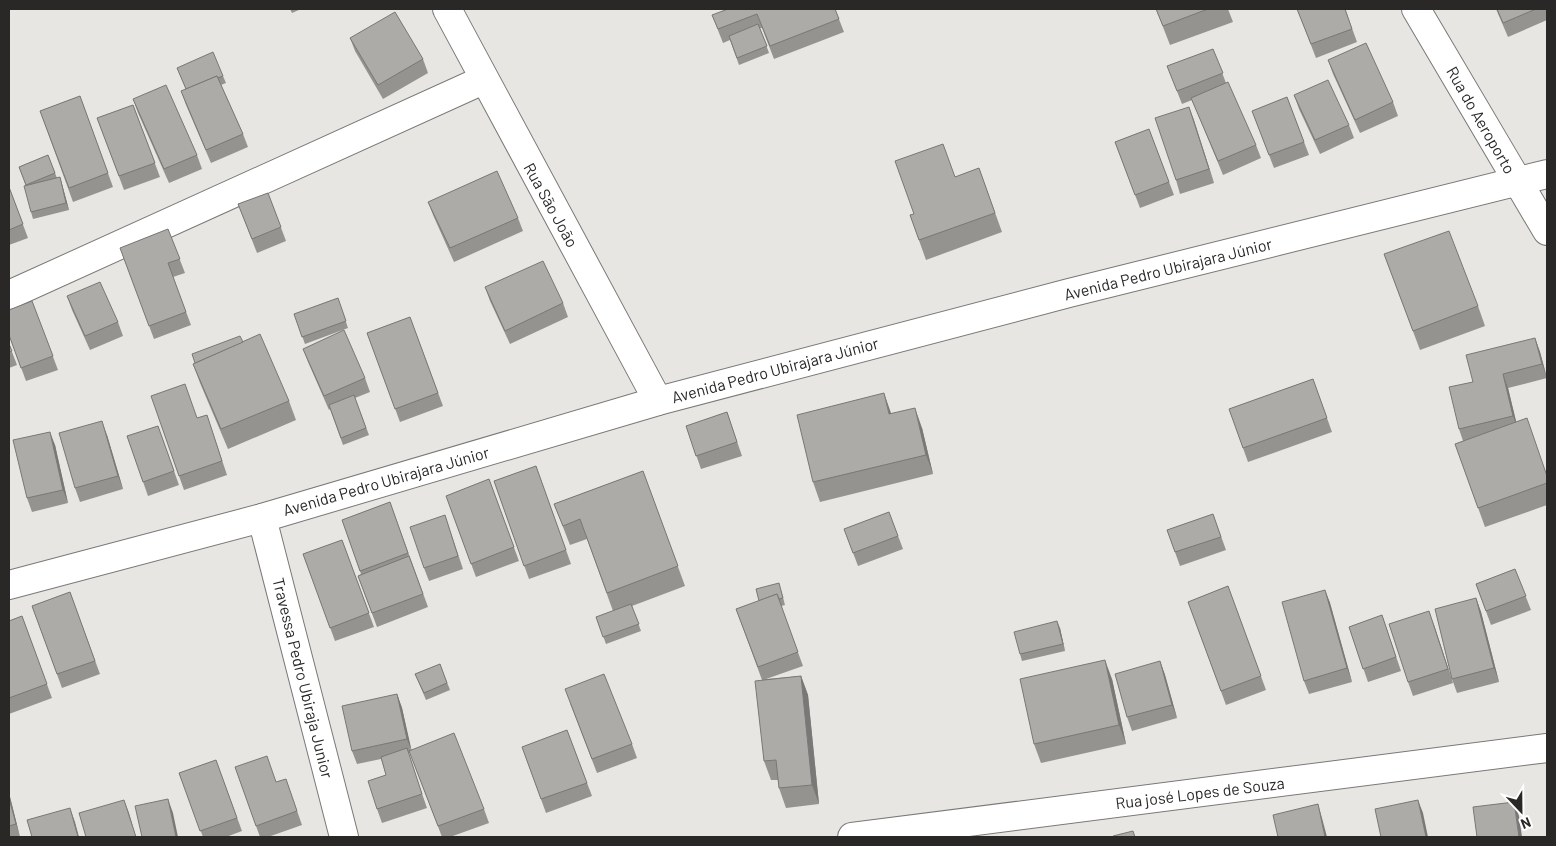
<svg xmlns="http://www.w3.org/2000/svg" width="1556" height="846" font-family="Barlow,sans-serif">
<rect width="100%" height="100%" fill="#e8e6e3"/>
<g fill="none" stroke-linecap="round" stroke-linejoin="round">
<defs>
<g id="minor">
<path d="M 447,9 L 658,401"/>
<path d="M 1416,9 L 1547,231"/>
<path d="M 9,295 L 483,80"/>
<path d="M 262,518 L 344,837"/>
<path d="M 9,585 L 262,518 L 658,401 L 1069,293 L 1547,174"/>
<path d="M 852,837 L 1547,748"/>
</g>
</defs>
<use href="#minor" stroke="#7b7876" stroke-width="30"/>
<use href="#minor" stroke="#fff" stroke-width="28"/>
</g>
<g fill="#959390">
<path d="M 290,9 L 301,9 L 292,13 Z"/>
<path d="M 835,9 L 844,32 L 774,59 L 762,28 L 760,28 L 769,53 L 739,65 L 730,40 L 723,43 L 712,15 Z"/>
<path d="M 1156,9 L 1228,9 L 1233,22 L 1170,45 Z"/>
<path d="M 1297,9 L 1345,9 L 1357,42 L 1316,58 Z"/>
<path d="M 1496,9 L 1547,9 L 1547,20 L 1508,37 Z"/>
<path d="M 350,38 L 423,59 L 428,73 L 383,99 L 355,51 Z"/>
<path d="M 1213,49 L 1226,83 L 1256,145 L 1261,158 L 1223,175 L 1192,100 L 1182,104 L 1167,66 Z"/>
<path d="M 1328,60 L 1393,102 L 1398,116 L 1360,133 L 1333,74 Z"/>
<path d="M 177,68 L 223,76 L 226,83 L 221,85 L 243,134 L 248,147 L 211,163 L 186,105 L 181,91 L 186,89 Z"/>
<path d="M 1294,95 L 1349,125 L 1354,138 L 1320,154 L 1299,109 Z"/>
<path d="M 80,96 L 113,187 L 73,202 L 40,111 Z"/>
<path d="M 1287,97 L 1309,155 L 1274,168 L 1252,111 Z"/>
<path d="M 133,99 L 197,155 L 202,169 L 169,183 L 138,113 Z"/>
<path d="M 133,105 L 160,177 L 124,190 L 97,118 Z"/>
<path d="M 1189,107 L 1214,183 L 1180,194 L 1176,180 Z"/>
<path d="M 1149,129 L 1174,195 L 1140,208 L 1115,142 Z"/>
<path d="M 48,155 L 57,178 L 60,177 L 69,210 L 33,219 L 31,212 L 26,186 L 19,167 Z"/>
<path d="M 979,168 L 1002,232 L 926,260 L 910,215 L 914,214 L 955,177 Z"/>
<path d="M 9,187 L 28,238 L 9,245 Z"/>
<path d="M 268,193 L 286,241 L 257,253 L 238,204 Z"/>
<path d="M 428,202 L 518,218 L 523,231 L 454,262 L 433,215 Z"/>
<path d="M 168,229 L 185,273 L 173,277 L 191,325 L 154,339 L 120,248 Z"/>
<path d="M 1384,254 L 1478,306 L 1485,326 L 1420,350 Z"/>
<path d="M 485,287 L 563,303 L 568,317 L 510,344 L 490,301 Z"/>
<path d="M 67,296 L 118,322 L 123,336 L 90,350 L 72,310 Z"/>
<path d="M 338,298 L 348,328 L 305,344 L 294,314 Z"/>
<path d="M 32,301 L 58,370 L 26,381 L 9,335 Z"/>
<path d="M 410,317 L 443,406 L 400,422 L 367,333 Z"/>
<path d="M 1535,338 L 1540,352 L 1547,378 L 1508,388 L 1516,422 L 1547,475 L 1547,505 L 1485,527 L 1455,444 L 1463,441 L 1459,429 L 1473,382 Z"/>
<path d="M 243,342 L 289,401 L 296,420 L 228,449 L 200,383 L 193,364 Z"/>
<path d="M 9,344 L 17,365 L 9,368 Z"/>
<path d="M 303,349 L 365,378 L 370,392 L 355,398 L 369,435 L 343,445 L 330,409 L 329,410 L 308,362 Z"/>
<path d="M 1313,379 L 1332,432 L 1248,462 L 1229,409 Z"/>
<path d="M 727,412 L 742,456 L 701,469 L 686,426 Z"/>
<path d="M 891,414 L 922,428 L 933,474 L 820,502 L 813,482 Z"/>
<path d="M 207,415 L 227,475 L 184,490 L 179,476 L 197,418 Z"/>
<path d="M 158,426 L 179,485 L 148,496 L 127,436 Z"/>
<path d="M 107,435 L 123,489 L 80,502 L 75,488 Z"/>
<path d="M 55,445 L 68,503 L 32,512 L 27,498 Z"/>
<path d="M 536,466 L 571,564 L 529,579 L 494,481 Z"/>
<path d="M 643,471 L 685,586 L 632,606 L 641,631 L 606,644 L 596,617 L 613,611 L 587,539 L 570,545 L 554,504 Z"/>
<path d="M 489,479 L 519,561 L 476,577 L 446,496 Z"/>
<path d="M 390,502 L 428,607 L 377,627 L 358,576 L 361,574 L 342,520 Z"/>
<path d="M 889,512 L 903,549 L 858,566 L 844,529 Z"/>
<path d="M 1213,514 L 1226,550 L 1180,566 L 1167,530 Z"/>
<path d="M 445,515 L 463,569 L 429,581 L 424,568 Z"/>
<path d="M 342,540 L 374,627 L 335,641 L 303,554 Z"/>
<path d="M 1515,569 L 1531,610 L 1491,625 L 1476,584 Z"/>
<path d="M 1228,586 L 1266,690 L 1226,705 L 1188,602 Z"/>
<path d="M 781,590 L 785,605 L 781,606 L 803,666 L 766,679 L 801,676 L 808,695 L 819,804 L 786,808 L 779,788 L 778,780 L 771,780 L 764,761 L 762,680 L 736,609 L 759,601 Z"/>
<path d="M 1325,590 L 1330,603 L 1352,682 L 1309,694 L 1304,681 Z"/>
<path d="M 70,592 L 100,674 L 62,688 L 32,606 Z"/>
<path d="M 1476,598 L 1481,612 L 1499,682 L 1457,693 L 1452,679 Z"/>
<path d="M 1382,615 L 1401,671 L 1368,682 L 1349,627 Z"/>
<path d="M 22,616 L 52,698 L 9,714 L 9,621 Z"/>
<path d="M 1434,625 L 1453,683 L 1413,696 L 1408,682 Z"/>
<path d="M 1060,628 L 1065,651 L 1022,661 L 1020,654 Z"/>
<path d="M 1160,661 L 1165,675 L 1177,718 L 1132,731 L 1127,717 Z"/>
<path d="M 440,664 L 450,690 L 426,700 L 415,674 Z"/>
<path d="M 1112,679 L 1126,744 L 1041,763 L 1034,744 Z"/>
<path d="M 397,694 L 402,708 L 411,750 L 484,809 L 489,823 L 450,837 L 442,837 L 410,753 L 408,753 L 427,808 L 382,823 L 377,809 L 386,775 L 381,759 L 357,764 L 352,751 Z"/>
<path d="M 570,703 L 632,744 L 637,758 L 597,773 Z"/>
<path d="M 567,730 L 592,796 L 546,813 L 522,747 Z"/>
<path d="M 216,760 L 242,831 L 226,837 L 203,837 L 179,773 Z"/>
<path d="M 235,767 L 276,782 L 286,779 L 302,825 L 268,837 L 260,837 Z"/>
<path d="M 9,793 L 20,837 L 9,837 Z"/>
</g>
<g fill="#797876">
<path d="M 1189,107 L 1194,120 L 1214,183 L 1209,169 Z"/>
<path d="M 60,177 L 62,184 L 69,210 L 66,203 Z"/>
<path d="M 1535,338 L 1540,352 L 1547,378 L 1542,364 Z"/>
<path d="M 1503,374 L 1508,388 L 1518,429 L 1513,416 Z"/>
<path d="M 884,393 L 891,413 L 896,434 L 889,414 Z"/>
<path d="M 915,408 L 922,428 L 933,474 L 926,455 Z"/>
<path d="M 102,421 L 107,435 L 123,489 L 118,476 Z"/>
<path d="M 50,432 L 55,445 L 68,503 L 63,490 Z"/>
<path d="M 1325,590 L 1330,603 L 1352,682 L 1347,668 Z"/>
<path d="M 1476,598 L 1481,612 L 1499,682 L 1494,668 Z"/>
<path d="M 1429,611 L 1434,625 L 1453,683 L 1448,669 Z"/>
<path d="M 1057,621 L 1060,628 L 1065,651 L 1063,644 Z"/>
<path d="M 1105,660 L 1112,679 L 1126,744 L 1119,725 Z"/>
<path d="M 1160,661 L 1165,675 L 1177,718 L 1172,705 Z"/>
<path d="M 801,676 L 808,695 L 819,804 L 812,785 Z"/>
<path d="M 397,694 L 402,708 L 412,752 L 407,739 Z"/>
<path d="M 9,793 L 20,837 L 16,824 L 9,798 Z"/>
<path d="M 168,799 L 173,813 L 178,837 L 176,837 Z"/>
<path d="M 124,800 L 129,813 L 136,837 Z"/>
<path d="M 1418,800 L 1423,813 L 1428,837 L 1426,837 Z"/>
<path d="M 1514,802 L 1519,816 L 1522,837 L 1519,837 Z"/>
<path d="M 1318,804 L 1322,818 L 1327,837 L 1325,837 Z"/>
<path d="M 70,808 L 75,822 L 79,837 L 78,837 Z"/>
</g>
<g fill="#adaba8" stroke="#797876">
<path d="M 728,9 L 835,9 L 839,19 L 770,46 L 757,14 L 718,29 L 712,15 Z"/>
<path d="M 1156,9 L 1208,9 L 1163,26 Z"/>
<path d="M 1297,9 L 1345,9 L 1352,29 L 1311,44 Z"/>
<path d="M 1497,9 L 1536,9 L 1503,23 Z"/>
<path d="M 395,12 L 423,59 L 378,85 L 350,38 Z"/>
<path d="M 758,24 L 767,46 L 737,58 L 729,36 Z"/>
<path d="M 1366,43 L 1393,102 L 1355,120 L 1328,60 Z"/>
<path d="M 1213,49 L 1223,73 L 1177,91 L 1167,66 Z"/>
<path d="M 213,52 L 223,76 L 218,78 L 217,76 L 186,89 L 177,68 Z"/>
<path d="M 217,76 L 243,134 L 206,150 L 181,91 Z"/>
<path d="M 1328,80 L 1349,125 L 1315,140 L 1294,95 Z"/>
<path d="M 1228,82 L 1256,145 L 1218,161 L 1191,98 Z"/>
<path d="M 166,85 L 197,155 L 164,169 L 133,99 Z"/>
<path d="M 80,96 L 108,173 L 69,188 L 40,111 Z"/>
<path d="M 1287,97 L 1304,142 L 1269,155 L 1252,111 Z"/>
<path d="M 133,105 L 155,163 L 119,176 L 97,118 Z"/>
<path d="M 1189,107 L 1209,169 L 1176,180 L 1155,118 Z"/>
<path d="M 1149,129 L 1169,182 L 1135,195 L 1115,142 Z"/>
<path d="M 943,144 L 955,177 L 979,168 L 995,213 L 919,240 L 910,215 L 914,214 L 895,161 Z"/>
<path d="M 48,155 L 55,173 L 26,185 L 19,167 Z"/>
<path d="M 497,171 L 518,218 L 450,248 L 428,202 Z"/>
<path d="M 60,177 L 66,203 L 31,212 L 24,186 Z"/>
<path d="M 9,187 L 23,224 L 9,230 Z"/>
<path d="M 268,193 L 281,227 L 252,239 L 238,204 Z"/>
<path d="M 168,229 L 180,259 L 168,263 L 186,312 L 149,326 L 120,248 Z"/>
<path d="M 1449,231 L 1478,306 L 1413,331 L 1384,254 Z"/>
<path d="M 543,261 L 563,303 L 505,331 L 485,287 Z"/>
<path d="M 100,282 L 118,322 L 85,336 L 67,296 Z"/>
<path d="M 338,298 L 346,321 L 302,337 L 294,314 Z"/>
<path d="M 32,301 L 53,356 L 21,368 L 9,335 L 9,310 Z"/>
<path d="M 410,317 L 438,393 L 395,409 L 367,333 Z"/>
<path d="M 344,330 L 365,378 L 324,396 L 303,349 Z"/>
<path d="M 260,334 L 289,401 L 221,429 L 193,364 Z"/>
<path d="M 240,336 L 243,342 L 195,363 L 192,354 Z"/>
<path d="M 1535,338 L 1542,364 L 1503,374 L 1513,416 L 1459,429 L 1449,387 L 1473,382 L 1466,355 Z"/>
<path d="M 9,344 L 12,351 L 9,352 Z"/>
<path d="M 1313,379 L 1327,418 L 1243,448 L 1229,409 Z"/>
<path d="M 185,384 L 197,418 L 207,415 L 222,461 L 179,476 L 151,396 Z"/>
<path d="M 884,393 L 889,414 L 915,408 L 926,455 L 813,482 L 797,415 Z"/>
<path d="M 354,395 L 366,428 L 341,438 L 329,405 Z"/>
<path d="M 727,412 L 737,442 L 696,456 L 686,426 Z"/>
<path d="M 1527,418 L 1547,476 L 1547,483 L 1478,508 L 1455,444 Z"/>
<path d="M 102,421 L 118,476 L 75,488 L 59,433 Z"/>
<path d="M 158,426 L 174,471 L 143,482 L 127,436 Z"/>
<path d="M 50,432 L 63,490 L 27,498 L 13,440 Z"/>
<path d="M 536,466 L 566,550 L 524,566 L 494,481 Z"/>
<path d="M 643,471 L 678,566 L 607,593 L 580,519 L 563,526 L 554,504 Z"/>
<path d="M 489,479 L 514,547 L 471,564 L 446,496 Z"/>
<path d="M 390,502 L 408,553 L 360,571 L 342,520 Z"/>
<path d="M 889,512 L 898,536 L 853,553 L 844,529 Z"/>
<path d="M 1213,514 L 1221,537 L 1175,552 L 1167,530 Z"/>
<path d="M 445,515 L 458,556 L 424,568 L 410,527 Z"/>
<path d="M 342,540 L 369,613 L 330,628 L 303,554 Z"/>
<path d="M 409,556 L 423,594 L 372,613 L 358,576 Z"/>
<path d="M 1515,569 L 1526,596 L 1486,611 L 1476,584 Z"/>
<path d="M 779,583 L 783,598 L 779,599 L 777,594 L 759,601 L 756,589 Z"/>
<path d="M 1228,586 L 1261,676 L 1221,691 L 1188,602 Z"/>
<path d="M 1325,590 L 1347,668 L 1304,681 L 1282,602 Z"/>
<path d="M 70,592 L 95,661 L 57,674 L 32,606 Z"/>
<path d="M 777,594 L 798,652 L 758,667 L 736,609 Z"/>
<path d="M 1476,598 L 1494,668 L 1452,679 L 1435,609 Z"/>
<path d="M 631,604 L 639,624 L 603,637 L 596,617 Z"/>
<path d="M 1429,611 L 1448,669 L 1408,682 L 1389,624 Z"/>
<path d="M 1382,615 L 1396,657 L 1363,669 L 1349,627 Z"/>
<path d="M 22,616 L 47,684 L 9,698 L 9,621 Z"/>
<path d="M 1057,621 L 1063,644 L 1020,654 L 1014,632 Z"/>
<path d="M 1105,660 L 1119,725 L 1034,744 L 1020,679 Z"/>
<path d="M 1160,661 L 1172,705 L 1127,717 L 1115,674 Z"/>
<path d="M 440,664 L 447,683 L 424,693 L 415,674 Z"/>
<path d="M 604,674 L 632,744 L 592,759 L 565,689 Z"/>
<path d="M 801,676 L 812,785 L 779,788 L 776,760 L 764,761 L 755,681 Z"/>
<path d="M 397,694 L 407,739 L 352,751 L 342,706 Z"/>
<path d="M 567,730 L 587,783 L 541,799 L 522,747 Z"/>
<path d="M 454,733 L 484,809 L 438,826 L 409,751 Z"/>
<path d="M 407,748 L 422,794 L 377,809 L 368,781 L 386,775 L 381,757 Z"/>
<path d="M 267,756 L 276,782 L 286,779 L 297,811 L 256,826 L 235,767 Z"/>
<path d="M 216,760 L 237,818 L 200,831 L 179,773 Z"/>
<path d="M 9,798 L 16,824 L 9,826 Z"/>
<path d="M 168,799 L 176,837 L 142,837 L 135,806 Z"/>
<path d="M 124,800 L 136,837 L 86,837 L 79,813 Z"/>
<path d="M 1418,800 L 1426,837 L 1381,837 L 1375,809 Z"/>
<path d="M 1514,802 L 1519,837 L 1477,837 L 1473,807 Z"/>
<path d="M 1318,804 L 1325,837 L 1278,837 L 1273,815 Z"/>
<path d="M 70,808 L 78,837 L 32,837 L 27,820 Z"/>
<path d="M 1133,831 L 1135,837 L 1113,837 L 1113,836 Z"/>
</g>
<g text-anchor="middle" stroke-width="4.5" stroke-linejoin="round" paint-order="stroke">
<g font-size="16" fill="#292827" stroke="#fff">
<text transform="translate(1481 120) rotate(60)" y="6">Rua do Aeroporto</text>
<text transform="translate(551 205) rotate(61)" y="6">Rua São João</text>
<text transform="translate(1168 269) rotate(-14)" y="6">Avenida Pedro Ubirajara Júnior</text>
<text transform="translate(775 370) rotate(-15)" y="6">Avenida Pedro Ubirajara Júnior</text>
<text transform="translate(386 481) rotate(-16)" y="6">Avenida Pedro Ubirajara Júnior</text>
<text transform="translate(303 678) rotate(76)" y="6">Travessa Pedro Ubiraja Junior</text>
<text transform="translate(1200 793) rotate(-7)" y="6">Rua josé Lopes de Souza</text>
</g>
</g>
<rect width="1556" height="846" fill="none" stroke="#292827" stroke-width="20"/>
<g transform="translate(1521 811) rotate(158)" stroke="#ffffff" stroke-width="4" paint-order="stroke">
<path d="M0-4L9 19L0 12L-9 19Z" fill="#292827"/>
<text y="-8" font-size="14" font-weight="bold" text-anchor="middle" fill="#292827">N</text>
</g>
</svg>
